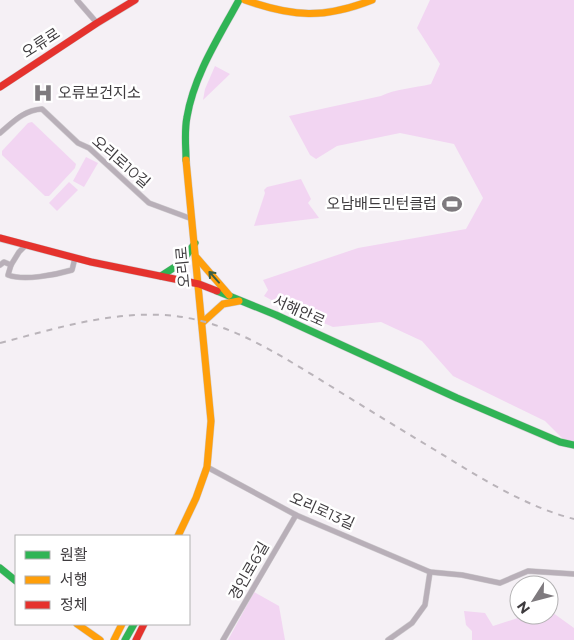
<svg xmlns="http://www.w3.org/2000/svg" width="574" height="640" font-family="Montserrat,'Noto Sans KR',sans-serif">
<rect width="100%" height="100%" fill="#f5f0f5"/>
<g fill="#f2d5f2">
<path d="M 430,0 L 574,0 L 574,450 L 545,421 L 453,376 L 422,341 L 381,322 L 333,327 L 277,303 L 264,296 L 268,290 L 263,280 L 358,248 L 466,229 L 483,198 L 454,144 L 400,133 L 337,146 L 316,159 L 310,155 L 289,116 L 381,96 C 394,89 415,88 431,84 L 440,64 L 417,28 Z"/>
<path d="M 215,66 L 230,74 L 203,100 L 205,89 Z"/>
<path d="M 32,122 L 76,164 L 75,168 L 49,196 L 45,196 L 2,155 L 2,151 L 28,123 Z"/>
<path d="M 86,157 L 98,163 L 84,187 L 73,181 Z"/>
<path d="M 301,179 L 311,199 L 308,203 L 319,218 L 254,226 L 265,193 L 264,190 L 267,187 Z"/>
<path d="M 69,182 L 78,190 L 57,211 L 49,203 Z"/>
<path d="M 254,592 L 279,606 L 285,640 L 228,640 Z"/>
<path d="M 549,610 L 574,628 L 574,640 L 472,640 L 472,631 L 466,625 L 464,611 L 485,613 L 493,626 L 527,615 L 549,615 Z"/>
</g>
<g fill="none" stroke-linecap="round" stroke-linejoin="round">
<defs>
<g id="street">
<path d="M 77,0 L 97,23"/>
<path d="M 0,133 C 13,122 24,110 42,109 L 78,143 L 89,148 L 149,203 L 192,219"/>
<path d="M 0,265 L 4,262 L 11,265 L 19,252 L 26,245"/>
<path d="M 11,265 L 8,275 C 24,281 55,275 72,270 L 75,258"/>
<path d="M 207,467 L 296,515 L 430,572 L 462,575 L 500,583 L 528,571 L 574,574"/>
<path d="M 223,640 L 296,515"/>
<path d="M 388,640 L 412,623 L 425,605 L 430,572"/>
</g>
<g id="fast">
<path d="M 186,160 C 186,146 184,132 187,117 C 194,75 219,37 239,0"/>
<path d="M 161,276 L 181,263 L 195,243"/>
<path d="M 217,291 L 276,315 L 457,398 L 560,442 L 574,445"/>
<path d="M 0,568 L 16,581"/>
<path d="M 125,640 L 134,624"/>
</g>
<g id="slow">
<path d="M 245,0 C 293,17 324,19 372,0"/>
<path d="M 197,258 L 229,295"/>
<path d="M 202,323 L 223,304 L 239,301"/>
<path d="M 178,536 L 196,498 L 207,467 L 211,421 L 186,160"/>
<path d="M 77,624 L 100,640"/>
<path d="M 114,640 L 122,624"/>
</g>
<g id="jam">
<path d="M 0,87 L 97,23 L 135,0"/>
<path d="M 0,238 L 91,262 L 199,284 L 217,291"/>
<path d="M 136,640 L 144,624"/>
</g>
</defs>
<use href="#street" stroke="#d0cdd0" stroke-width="6"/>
<use href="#fast" stroke="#d0cdd0" stroke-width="8"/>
<use href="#slow" stroke="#d0cdd0" stroke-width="8"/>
<use href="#jam" stroke="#d0cdd0" stroke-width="8"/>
<use href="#street" stroke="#b8afb8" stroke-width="5"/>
<use href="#fast" stroke="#30b455" stroke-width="7"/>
<use href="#slow" stroke="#ff9f0a" stroke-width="7"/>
<use href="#jam" stroke="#e5322d" stroke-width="7"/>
<path stroke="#bab4ba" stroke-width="2" stroke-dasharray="6 6" stroke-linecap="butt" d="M 0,343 C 54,329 107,312 163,315 C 221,318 268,348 316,377 C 356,402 395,426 435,450 C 479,477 524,506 574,519"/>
</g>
<defs><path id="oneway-shaft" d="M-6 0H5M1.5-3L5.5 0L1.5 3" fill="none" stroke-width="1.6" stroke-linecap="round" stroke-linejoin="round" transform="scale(1.25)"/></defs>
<use stroke="#3a5f45" href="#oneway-shaft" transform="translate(214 277) rotate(-132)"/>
<defs>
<symbol id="hospital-bare" viewBox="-9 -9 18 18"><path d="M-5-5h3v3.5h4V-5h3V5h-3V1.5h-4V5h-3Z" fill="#7e7a7e" stroke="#fff" stroke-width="2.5" paint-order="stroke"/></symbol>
<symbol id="stadium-bare" viewBox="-9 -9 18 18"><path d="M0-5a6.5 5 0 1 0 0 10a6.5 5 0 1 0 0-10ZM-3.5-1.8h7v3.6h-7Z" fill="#7e7a7e" stroke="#fff" stroke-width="2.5" paint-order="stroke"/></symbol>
</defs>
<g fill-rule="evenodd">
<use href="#hospital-bare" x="29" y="79" width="28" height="28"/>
<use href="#stadium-bare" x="438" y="190" width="28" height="28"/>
</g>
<g text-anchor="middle" stroke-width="5" stroke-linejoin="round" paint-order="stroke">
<g font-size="15" fill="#3e3b3e" stroke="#fff">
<text transform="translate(41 43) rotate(-33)" y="5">오류로</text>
<text transform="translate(121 162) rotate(41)" y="5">오리로10길</text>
<text transform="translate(183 267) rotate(-95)" y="5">오리로</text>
<text transform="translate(299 311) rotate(24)" y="5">서해안로</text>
<text transform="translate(322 511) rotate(24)" y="5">오리로13길</text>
<text transform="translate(249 571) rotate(-60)" y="5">경인로6길</text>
</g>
<g font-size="15" fill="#3e3b3e" stroke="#fff" text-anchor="start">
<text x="58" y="98">오류보건지소</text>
<text x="437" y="209" text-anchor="end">오남배드민턴클럽</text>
</g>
</g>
<rect x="15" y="535" width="175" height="90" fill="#ffffff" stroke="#b2b1b2"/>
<rect x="25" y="551" width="25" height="8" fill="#30b455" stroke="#b2b1b2"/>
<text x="60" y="560" font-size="15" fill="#3e3b3e">원활</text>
<rect x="25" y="576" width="25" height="8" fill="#ff9f0a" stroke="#b2b1b2"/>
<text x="60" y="585" font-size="15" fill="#3e3b3e">서행</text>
<rect x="25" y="601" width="25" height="8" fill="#e5322d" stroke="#b2b1b2"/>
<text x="60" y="610" font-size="15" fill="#3e3b3e">정체</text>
<g transform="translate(534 600) rotate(234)"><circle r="24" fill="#ffffff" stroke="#b2b1b2"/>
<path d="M0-4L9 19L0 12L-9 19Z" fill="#7e7a7e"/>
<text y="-8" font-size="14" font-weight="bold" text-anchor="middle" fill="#3e3b3e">N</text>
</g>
</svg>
